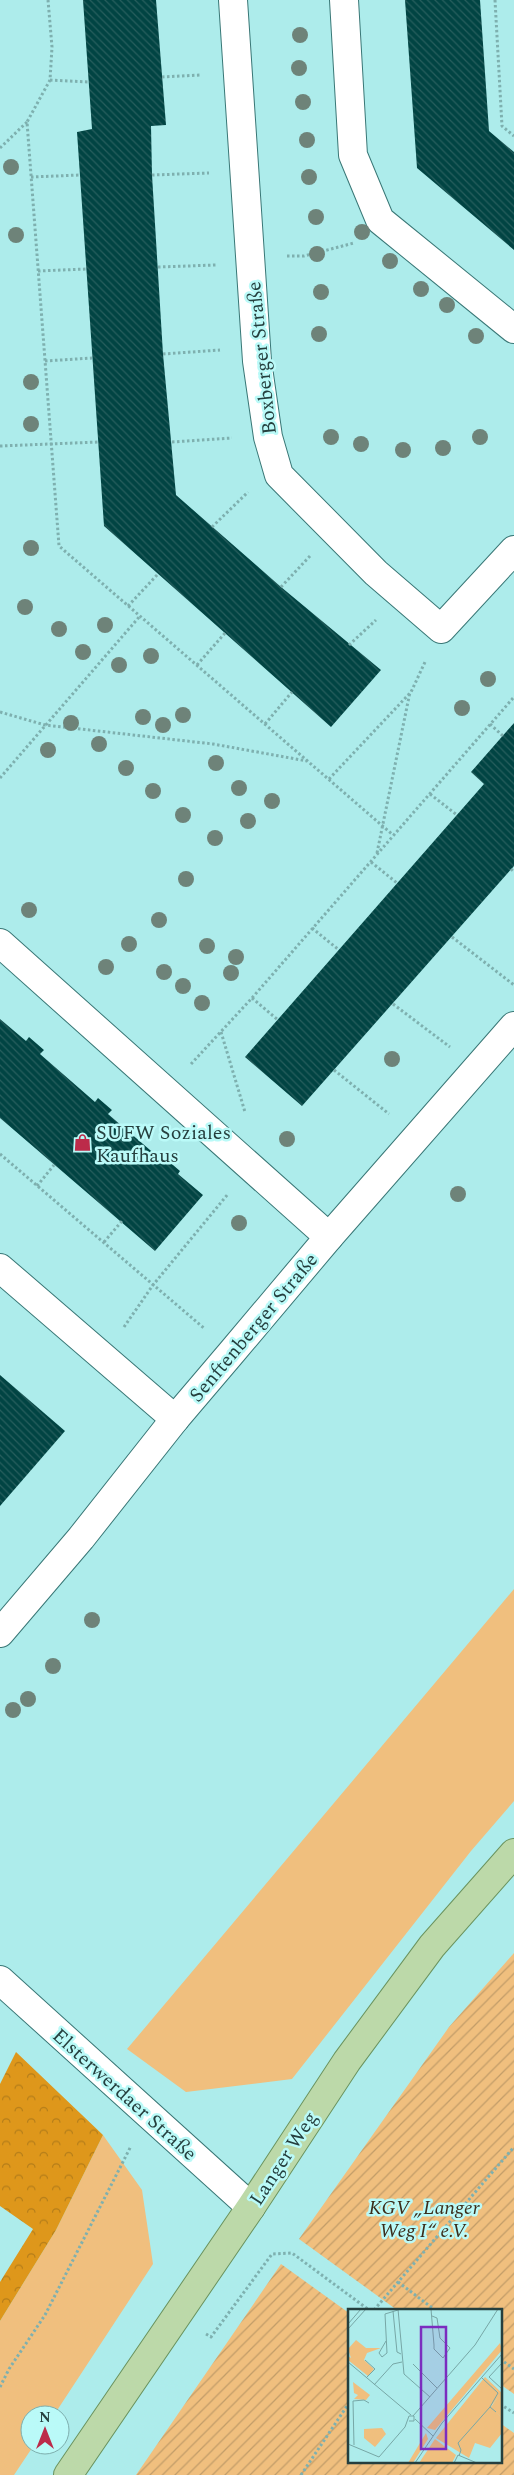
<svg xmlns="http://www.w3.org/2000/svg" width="514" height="2475" font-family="Spectral,serif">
<defs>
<pattern id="forest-crowns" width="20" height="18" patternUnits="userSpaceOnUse" patternTransform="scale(1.25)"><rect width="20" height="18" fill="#de971b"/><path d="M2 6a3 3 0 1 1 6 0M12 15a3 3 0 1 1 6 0" fill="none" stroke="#b47d19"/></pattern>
<pattern id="garden-furrows" width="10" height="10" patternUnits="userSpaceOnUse" patternTransform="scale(1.25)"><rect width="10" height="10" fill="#f0bf7e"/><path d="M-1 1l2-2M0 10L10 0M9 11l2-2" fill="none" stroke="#c29d69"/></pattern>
<pattern id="building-back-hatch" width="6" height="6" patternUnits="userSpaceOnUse" patternTransform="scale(1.25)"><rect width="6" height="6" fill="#014443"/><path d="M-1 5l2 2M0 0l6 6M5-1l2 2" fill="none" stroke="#275e5d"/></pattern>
</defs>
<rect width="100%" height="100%" fill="#adeceb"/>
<g fill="#f0bf7e">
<path d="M 514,1589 L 514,1801 L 471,1851 L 292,2079 L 186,2092 L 127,2049 Z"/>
<path d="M 103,2135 L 142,2190 L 153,2264 L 54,2415 L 30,2415 L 30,2445 L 34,2445 L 14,2475 L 0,2475 L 0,2321 L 56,2230 Z"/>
</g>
<path fill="url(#forest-crowns)" d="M 16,2052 L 103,2135 L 56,2230 L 0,2321 L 0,2282 L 33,2229 L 0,2206 L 0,2084 Z"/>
<g fill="url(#garden-furrows)">
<path d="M 514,1953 L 514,2394 L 500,2384 L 500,2310 L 397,2310 L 299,2239 L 449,2027 Z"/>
<path d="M 281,2264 L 349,2313 L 349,2461 L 500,2461 L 500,2423 L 514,2433 L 514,2475 L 136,2475 Z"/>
</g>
<g fill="url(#building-back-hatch)">
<path d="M 83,0 L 156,0 L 166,125 L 151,126 L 152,175 L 163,354 L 176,495 L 281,587 L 381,670 L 331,727 L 104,526 L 77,132 L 92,129 Z"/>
<path d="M 405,0 L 480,0 L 489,131 L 514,152 L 514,250 L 417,168 Z"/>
<path d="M 514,723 L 514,866 L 302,1106 L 245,1057 L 484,784 L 471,772 Z"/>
<path d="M 0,1019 L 26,1041 L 29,1037 L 44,1050 L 40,1054 L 95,1102 L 98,1098 L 112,1110 L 108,1114 L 164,1162 L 166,1159 L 180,1171 L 178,1174 L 203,1195 L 155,1251 L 0,1118 Z"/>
<path d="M 0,1375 L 65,1431 L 0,1506 Z"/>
</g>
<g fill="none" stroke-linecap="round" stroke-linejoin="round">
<defs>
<g id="minor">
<path d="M 233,0 L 257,361 L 268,437 L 279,475 L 376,573 L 441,629 L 514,550"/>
<path d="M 344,0 L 353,155 L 380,220 L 514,329"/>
<path d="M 0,943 L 329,1237"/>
<path d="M 0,1268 L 175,1419"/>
<path d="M 0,1633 L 81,1538 L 175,1419 L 232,1352 L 329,1237 L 514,1026"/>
<path d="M 0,1980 L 251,2207"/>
</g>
<path id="major" d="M 68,2475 L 251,2207 L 347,2061 L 432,1946 L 514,1853"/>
</defs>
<use href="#minor" stroke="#397776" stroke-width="30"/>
<use href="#major" stroke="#6a935e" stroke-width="30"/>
<g stroke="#7eb0af" stroke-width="3" stroke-dasharray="2.5 2.5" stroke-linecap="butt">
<path d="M 48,0 L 52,47 L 50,80 L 27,122 L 59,546 L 393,835"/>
<path d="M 495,0 L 502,126 L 514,136"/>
<path d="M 162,77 L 201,75"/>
<path d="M 50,80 L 89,82"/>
<path d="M 0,148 L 27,122"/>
<path d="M 152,175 L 209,173"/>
<path d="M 31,177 L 80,175"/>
<path d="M 287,256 L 304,256 L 354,243"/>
<path d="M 158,267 L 216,265"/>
<path d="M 38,271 L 86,269"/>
<path d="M 163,354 L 220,350"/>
<path d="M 45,361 L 92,358"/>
<path d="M 172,442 L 232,438"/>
<path d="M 0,446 L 99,442"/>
<path d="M 212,527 L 248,492"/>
<path d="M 281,587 L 310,556"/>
<path d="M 128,606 L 158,574"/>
<path d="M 349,645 L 376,620"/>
<path d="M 197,665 L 225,633"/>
<path d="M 0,712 L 45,725 L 213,744 L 307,761"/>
<path d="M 265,724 L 292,692"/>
<path d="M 490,724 L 503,736"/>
<path d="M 0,778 L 140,616"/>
<path d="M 329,779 L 411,692 L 426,660"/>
<path d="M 430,794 L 457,815"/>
<path d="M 377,853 L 410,692"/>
<path d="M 371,862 L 397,883"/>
<path d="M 511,869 L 514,872"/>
<path d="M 312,928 L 339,950"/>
<path d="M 452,937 L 514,985"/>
<path d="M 252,998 L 278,1020"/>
<path d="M 393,1004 L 450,1047"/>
<path d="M 221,1032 L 245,1112"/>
<path d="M 191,1064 L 252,998 L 514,697"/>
<path d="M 334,1070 L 389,1114"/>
<path d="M 0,1154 L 205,1329"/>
<path d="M 37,1186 L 54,1165"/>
<path d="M 104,1242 L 122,1221"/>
<path d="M 124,1327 L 153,1285 L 228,1194"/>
<path d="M 398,2282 L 435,2310"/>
<path d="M 374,2310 L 514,2147"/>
<path d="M 206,2334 L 211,2337 L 272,2254 L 292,2253 L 369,2310"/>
<path d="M 500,2359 L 514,2369"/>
<path d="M 0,2387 L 9,2369 L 45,2315 L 131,2146"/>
<path d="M 500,2404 L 514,2413"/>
<path d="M 301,2475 L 349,2403"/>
</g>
<use href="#minor" stroke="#fff" stroke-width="28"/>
<use href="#major" stroke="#bcd9a9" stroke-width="28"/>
</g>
<g fill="#6e8379">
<circle cx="300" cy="35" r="8"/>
<circle cx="299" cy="68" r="8"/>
<circle cx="303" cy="102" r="8"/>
<circle cx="307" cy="140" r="8"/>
<circle cx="11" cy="167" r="8"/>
<circle cx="309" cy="177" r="8"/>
<circle cx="316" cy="217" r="8"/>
<circle cx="362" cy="232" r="8"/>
<circle cx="16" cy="235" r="8"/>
<circle cx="317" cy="254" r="8"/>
<circle cx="390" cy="261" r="8"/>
<circle cx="421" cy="289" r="8"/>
<circle cx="321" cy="292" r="8"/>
<circle cx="447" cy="305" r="8"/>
<circle cx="319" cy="334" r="8"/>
<circle cx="476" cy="336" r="8"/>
<circle cx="31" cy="382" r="8"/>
<circle cx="31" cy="424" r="8"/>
<circle cx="331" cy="437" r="8"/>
<circle cx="480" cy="437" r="8"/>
<circle cx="361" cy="444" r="8"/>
<circle cx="443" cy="448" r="8"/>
<circle cx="403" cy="450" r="8"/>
<circle cx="31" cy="548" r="8"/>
<circle cx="25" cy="607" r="8"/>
<circle cx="105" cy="625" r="8"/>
<circle cx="59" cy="629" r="8"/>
<circle cx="83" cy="652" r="8"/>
<circle cx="151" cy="656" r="8"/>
<circle cx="119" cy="665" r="8"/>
<circle cx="488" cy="679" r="8"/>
<circle cx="462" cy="708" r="8"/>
<circle cx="183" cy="715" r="8"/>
<circle cx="143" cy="717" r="8"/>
<circle cx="71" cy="723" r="8"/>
<circle cx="163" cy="725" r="8"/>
<circle cx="99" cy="744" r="8"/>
<circle cx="48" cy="750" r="8"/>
<circle cx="216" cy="763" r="8"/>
<circle cx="126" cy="768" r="8"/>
<circle cx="239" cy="788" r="8"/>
<circle cx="153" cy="791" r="8"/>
<circle cx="272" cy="801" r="8"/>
<circle cx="183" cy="815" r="8"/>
<circle cx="248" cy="821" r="8"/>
<circle cx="215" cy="838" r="8"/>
<circle cx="186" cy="879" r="8"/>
<circle cx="29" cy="910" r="8"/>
<circle cx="159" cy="920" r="8"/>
<circle cx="129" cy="944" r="8"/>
<circle cx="207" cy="946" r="8"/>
<circle cx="236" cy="957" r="8"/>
<circle cx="106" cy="967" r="8"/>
<circle cx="164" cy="972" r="8"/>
<circle cx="231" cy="973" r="8"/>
<circle cx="183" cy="986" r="8"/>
<circle cx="202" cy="1003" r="8"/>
<circle cx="392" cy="1059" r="8"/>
<circle cx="287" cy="1139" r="8"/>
<circle cx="458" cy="1194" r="8"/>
<circle cx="239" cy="1223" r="8"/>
<circle cx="92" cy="1620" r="8"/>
<circle cx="53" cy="1666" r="8"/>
<circle cx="28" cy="1699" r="8"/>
<circle cx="13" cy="1710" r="8"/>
</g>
<defs>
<symbol id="shop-bare" viewBox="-9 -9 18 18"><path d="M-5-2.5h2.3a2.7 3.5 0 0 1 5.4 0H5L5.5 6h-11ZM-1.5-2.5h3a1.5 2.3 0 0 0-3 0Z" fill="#bc2b4a" stroke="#bafaf8" stroke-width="2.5" paint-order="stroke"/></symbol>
</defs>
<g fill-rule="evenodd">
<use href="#shop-bare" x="70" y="1130" width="25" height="25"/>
</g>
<g text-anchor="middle" stroke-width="5" stroke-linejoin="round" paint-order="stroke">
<g font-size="20" fill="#253f3e" stroke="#bafaf8">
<text transform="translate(261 358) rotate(-96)" y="7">Boxberger Straße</text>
<text transform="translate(253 1327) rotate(-50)" y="7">Senftenberger Straße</text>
<text transform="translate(125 2094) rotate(42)" y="7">Elsterwerdaer Straße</text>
<text transform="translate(283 2158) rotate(-57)" y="7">Langer Weg</text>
</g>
<g font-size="20" fill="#253f3e" stroke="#bafaf8" text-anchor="start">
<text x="96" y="1139">SUFW Soziales<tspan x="96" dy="23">Kaufhaus</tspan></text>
</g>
<g font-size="20" font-style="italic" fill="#3b2d1b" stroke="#bafaf8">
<text x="424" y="2214">KGV „Langer<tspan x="424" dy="23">Weg I“ e.V.</tspan></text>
</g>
</g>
<g transform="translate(348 2309)">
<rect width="154" height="154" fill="#adeceb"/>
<path d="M 8,31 L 18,39 L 33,39 L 19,44 L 16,51 L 26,60 L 20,67 L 0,51 L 0,47 L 3,49 L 0,40 ZM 152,34 L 154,41 L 87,121 L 79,119 ZM 5,73 L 22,86 L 18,91 L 6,90 L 10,86 L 6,84 ZM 153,84 L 154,85 L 154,109 L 143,98 ZM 34,119 L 38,125 L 27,138 L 16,129 L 16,120 ZM 78,124 L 80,130 L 65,154 L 60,154 Z" fill="#f0bf7e"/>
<path d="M 137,68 L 154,84 L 143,97 L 154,109 L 154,124 L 142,139 L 127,134 L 121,149 L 88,129 ZM 87,130 L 108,146 L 104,154 L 71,154 Z" fill="#f0bf7e"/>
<path fill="none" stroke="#77a7a6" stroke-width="1" d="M 50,0 L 56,65 L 82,88M 83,0 L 86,36 L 86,40 L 95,49 L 102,39 L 92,29 L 89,9 L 84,7M 45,2 L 49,43 L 53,45M 0,15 L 13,0M 0,20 L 18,0M 38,32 L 31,44 L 34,48 L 39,44 L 37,5 L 50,1M 17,51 L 27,60 L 18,69M 0,53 L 63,106M 154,54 L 141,68 L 154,80M 65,55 L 89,79M 134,69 L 150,84 L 142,98M 26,76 L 45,55 L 54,53M 0,103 L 0,135 L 31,148M 65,107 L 127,36 L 150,0M 67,110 L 85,127M 6,136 L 5,92 L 16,91 L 21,94M 111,147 L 113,141 L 110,134 L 142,98 L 148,103M 31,148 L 57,118 L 61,107 L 66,107 L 66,112 L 61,112M 67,154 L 94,114 L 154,45M 106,154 L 110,146 L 129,154"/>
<path fill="#7b2cbf" fill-opacity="0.15" stroke="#7b2cbf" stroke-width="2.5" d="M 73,18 L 98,18 L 98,140 L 73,140 Z"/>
<rect width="154" height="154" fill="none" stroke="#253f3e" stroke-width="2.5"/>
</g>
<g transform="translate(45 2430)"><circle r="24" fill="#bafaf8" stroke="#7eafae"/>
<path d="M0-4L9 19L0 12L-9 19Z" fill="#bc2b4a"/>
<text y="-8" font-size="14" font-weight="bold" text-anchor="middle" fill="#253f3e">N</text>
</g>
</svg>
